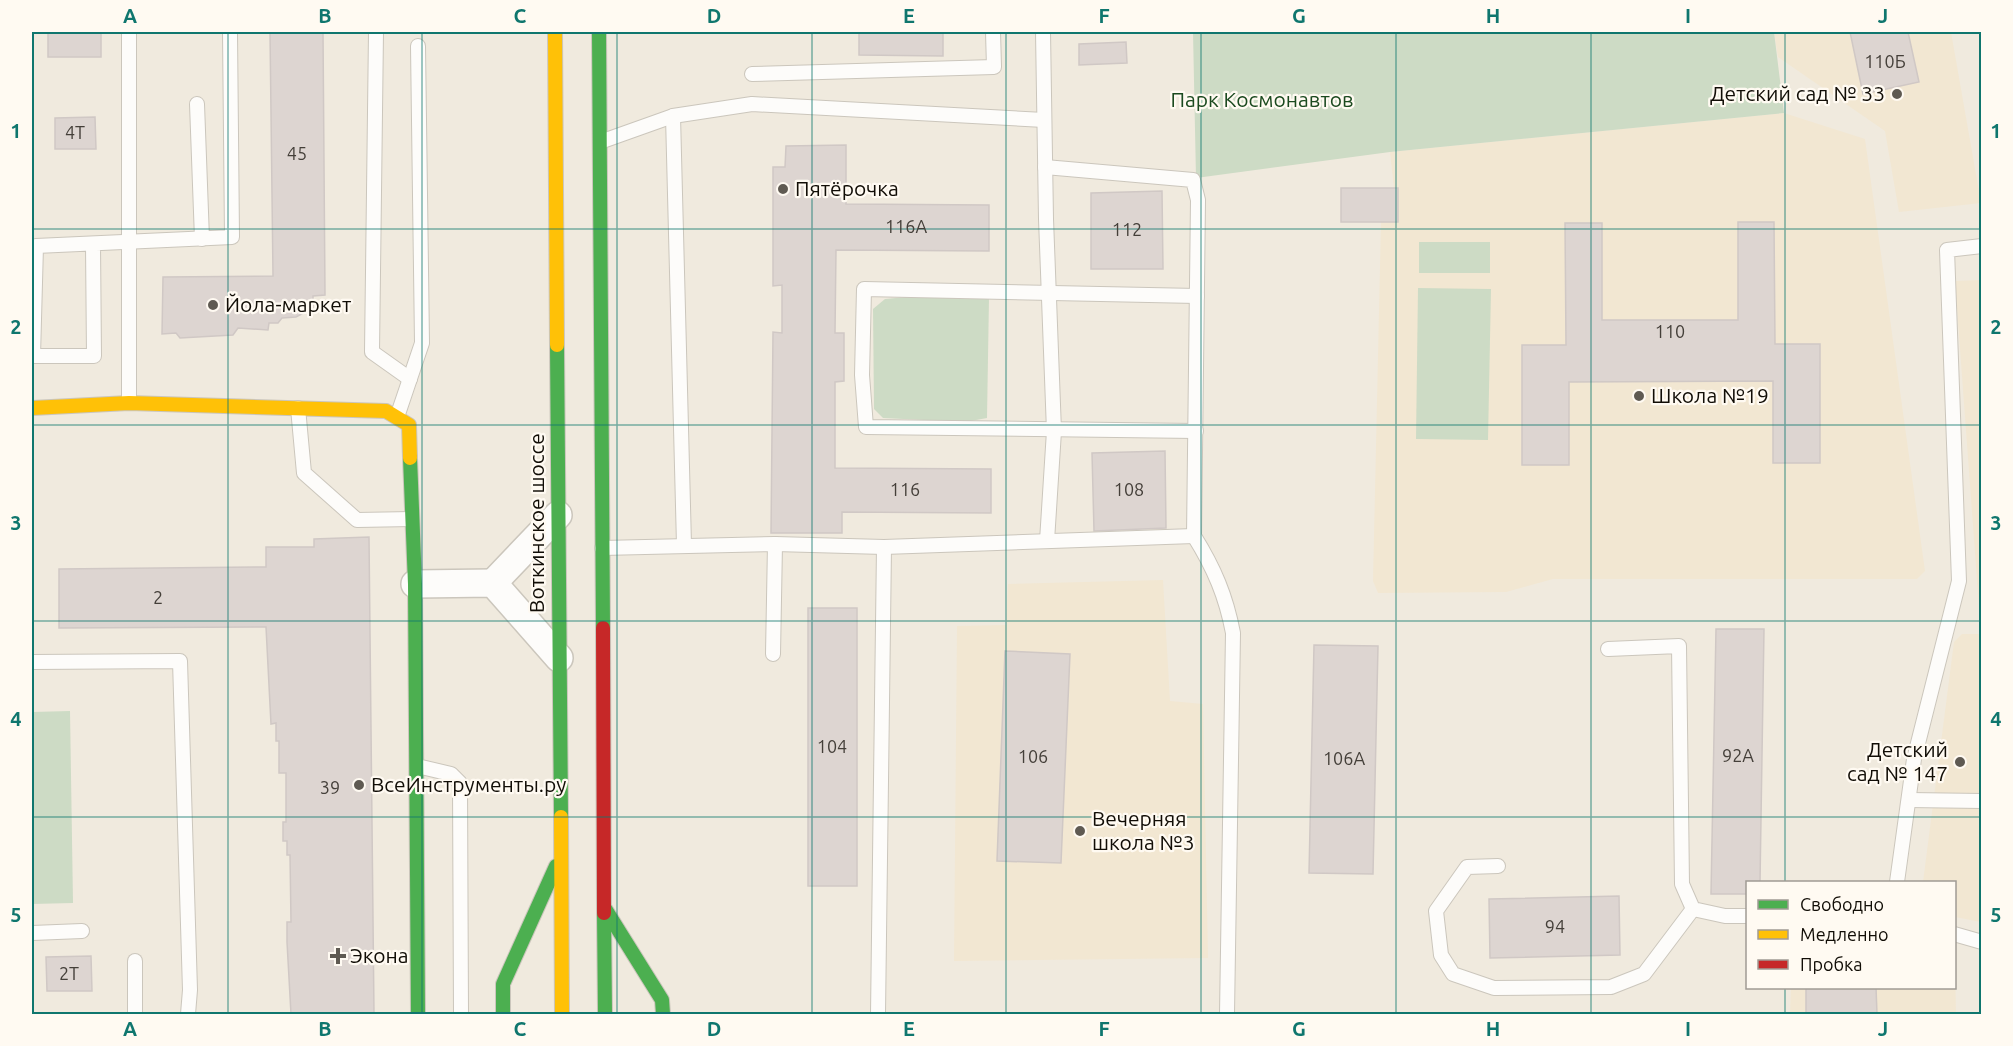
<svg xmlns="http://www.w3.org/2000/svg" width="2013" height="1046" font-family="Ubuntu,sans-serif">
<rect width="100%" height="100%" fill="#f0eade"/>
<g fill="#f2e7d2">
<path d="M 1774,32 L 1951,32 L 1981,203 L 1899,212 L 1885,131 L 1778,57 Z"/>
<path d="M 1784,113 L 1865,139 L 1925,571 L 1917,579 L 1553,579 L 1506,592 L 1378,593 L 1373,581 L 1381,222 L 1398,221 L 1398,189 L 1394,188 L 1390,152 Z"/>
<path d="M 1981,280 L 1981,922 L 1955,917 L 1954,882 L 1923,882 L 1954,642 L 1962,634 L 1981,634 L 1955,281 Z"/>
<path d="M 1163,580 L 1170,701 L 1203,704 L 1208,958 L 954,961 L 957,626 L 1006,625 L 1008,584 Z"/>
<path d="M 1955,966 L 1956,1014 L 1790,1014 L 1791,988 L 1954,988 Z"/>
</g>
<g fill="#cddbc5">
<path d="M 1193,32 L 1774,32 L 1784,113 L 1390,152 L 1196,178 Z"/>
<rect x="1419" y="242" width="71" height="31"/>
<path d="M 1418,288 L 1491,289 L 1488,440 L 1416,439 Z"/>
<path d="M 907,297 L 989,298 L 987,418 L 965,422 L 883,418 L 874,409 L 873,309 L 885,299 Z"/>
<path d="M 70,711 L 73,903 L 32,904 L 32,712 Z"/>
</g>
<g fill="#ddd5d1" stroke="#d0c8c5" stroke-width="1.5">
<rect x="48" y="32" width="53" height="25"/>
<path d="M 270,32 L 323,32 L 325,295 L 313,296 L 313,308 L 296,317 L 282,318 L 278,323 L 269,323 L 268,330 L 238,328 L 233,335 L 180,338 L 176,333 L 162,334 L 163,277 L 273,276 Z"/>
<path d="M 859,32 L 943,32 L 943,56 L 859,55 Z"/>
<path d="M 1850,32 L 1908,32 L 1919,82 L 1863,94 Z"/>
<path d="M 1126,42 L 1127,63 L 1079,65 L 1079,44 Z"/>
<path d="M 95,117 L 96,149 L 55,149 L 55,118 Z"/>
<path d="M 846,145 L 846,204 L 989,205 L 989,251 L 836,250 L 835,333 L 844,333 L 844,381 L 835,382 L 835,468 L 991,469 L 991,513 L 842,512 L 842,533 L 771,533 L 773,332 L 782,333 L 782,285 L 773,286 L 773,167 L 785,167 L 786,146 Z"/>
<rect x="1341" y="188" width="57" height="34"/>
<path d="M 1162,191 L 1163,269 L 1091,269 L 1091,193 Z"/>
<path d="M 1738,222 L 1774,222 L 1775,344 L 1820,344 L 1820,463 L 1773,463 L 1773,381 L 1569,382 L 1569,465 L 1522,465 L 1522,345 L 1566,345 L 1565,223 L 1602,223 L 1602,320 L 1738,320 Z"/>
<path d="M 1165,451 L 1166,528 L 1094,531 L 1092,453 Z"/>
<path d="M 369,537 L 374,1014 L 291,1014 L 287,942 L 287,922 L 291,922 L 290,855 L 287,855 L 287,841 L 283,841 L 283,822 L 286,822 L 286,773 L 279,773 L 279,741 L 276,741 L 276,723 L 271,724 L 266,627 L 59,628 L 59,569 L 266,567 L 266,547 L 314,547 L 314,539 Z"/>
<rect x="808" y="608" width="49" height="278"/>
<path d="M 1716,629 L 1764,629 L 1760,882 L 1748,882 L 1748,894 L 1711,894 Z"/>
<path d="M 1314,645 L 1378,646 L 1373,874 L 1309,873 Z"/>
<path d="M 1005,651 L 1070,654 L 1061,863 L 997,861 Z"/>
<path d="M 1619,896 L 1620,955 L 1490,958 L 1489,899 Z"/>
<path d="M 91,956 L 92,991 L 47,991 L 46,957 Z"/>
<path d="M 1806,987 L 1876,987 L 1877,1014 L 1806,1014 Z"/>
</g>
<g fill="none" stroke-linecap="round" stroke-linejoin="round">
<defs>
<g id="lane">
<path d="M 376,32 L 372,352 L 410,379"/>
<path d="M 1043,32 L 1046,219 L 1054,431 L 1047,541"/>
<path d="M 752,74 L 994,67 L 993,32"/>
<path d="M 197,104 L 202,239"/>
<path d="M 673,116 L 684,545"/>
<path d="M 600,142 L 673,116 L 752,104 L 1044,120"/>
<path d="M 1045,167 L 1193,180 L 1198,200 L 1194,536 C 1214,568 1226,596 1233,633 L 1227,1014"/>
<path d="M 93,245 L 94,356 L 33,356 L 36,246 L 232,237 L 230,32"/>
<path d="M 129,403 L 129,32"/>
<path d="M 298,408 L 304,473 L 357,520 L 412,519"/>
<path d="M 397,417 L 422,343 L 418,46"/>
<path d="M 1196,431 L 866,427 L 862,375 L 864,289 L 1197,296"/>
<path d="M 775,544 L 884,547 L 1194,536"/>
<path d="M 602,548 L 775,544 L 773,654"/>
<path d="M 1608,649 L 1679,646 L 1682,884 L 1693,909 L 1725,916 L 1748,916"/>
<path d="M 32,662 L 180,661 L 190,990 L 188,1014"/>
<path d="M 417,766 L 451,774 L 460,783 L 461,1014"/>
<path d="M 1909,800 L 1982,801"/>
<path d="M 1498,866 L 1467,867 L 1436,911 L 1441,955 L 1453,974 L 1494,988 L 1611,987 L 1644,974 L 1693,909"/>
<path d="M 1897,882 L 1914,759 L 1959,581 L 1947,250 L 1982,246"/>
<path d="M 32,933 L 82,931"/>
<path d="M 1954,934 L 1982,942"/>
<path d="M 135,961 L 135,1014"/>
<path d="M 878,1014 L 884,547"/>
</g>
<g id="street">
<path d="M 493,583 L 558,515"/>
<path d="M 415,584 L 493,583 L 559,658"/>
</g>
<g id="fast">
<path d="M 599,32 L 603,628"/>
<path d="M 557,345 L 561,817"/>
<path d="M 410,458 L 415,584 L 418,1014"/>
<path d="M 604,907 L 662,1000 L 663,1014"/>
<path d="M 604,913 L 605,1014"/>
<path d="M 503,1014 L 503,984 L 556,866"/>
</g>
<g id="slow">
<path d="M 555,32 L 557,345"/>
<path d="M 32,408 L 129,403 L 386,411 L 409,425 L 410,458"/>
<path d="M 561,817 L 562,1014"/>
</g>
<path id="jam" d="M 603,628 L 604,913"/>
</defs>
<use href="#lane" stroke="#cbc6bc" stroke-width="16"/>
<use href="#street" stroke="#cbc6bc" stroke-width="30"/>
<use href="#fast" stroke="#cbc6bc" stroke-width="16"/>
<use href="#slow" stroke="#cbc6bc" stroke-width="16"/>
<use href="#jam" stroke="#cbc6bc" stroke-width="16"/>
<use href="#lane" stroke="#fdfcfa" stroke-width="14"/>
<use href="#street" stroke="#fdfcfa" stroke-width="27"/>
<use href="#fast" stroke="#4caf50" stroke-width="14"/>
<use href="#slow" stroke="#ffc107" stroke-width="14"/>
<use href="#jam" stroke="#c62828" stroke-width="14"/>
</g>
<path fill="none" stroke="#0f766e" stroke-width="1.5" stroke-opacity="0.55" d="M 228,32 L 228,1014M 422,32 L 422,1014M 617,32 L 617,1014M 812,32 L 812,1014M 1006,32 L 1006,1014M 1201,32 L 1201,1014M 1396,32 L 1396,1014M 1591,32 L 1591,1014M 1785,32 L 1785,882M 32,229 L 1982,229M 32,425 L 1982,425M 32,621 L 1982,621M 32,817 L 1982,817M 1785,988 L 1785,1014"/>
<g fill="#5f5a52" stroke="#fffaf2" stroke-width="2">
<circle cx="1897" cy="94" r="6"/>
<circle cx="783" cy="189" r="6"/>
<circle cx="213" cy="305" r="6"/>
<circle cx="1639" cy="396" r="6"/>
<circle cx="1960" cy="762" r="6"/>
<circle cx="359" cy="785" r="6"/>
<circle cx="1080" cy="831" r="6"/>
<path d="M335 947h6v6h6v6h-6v6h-6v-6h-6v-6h6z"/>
</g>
<g text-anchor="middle" stroke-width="4.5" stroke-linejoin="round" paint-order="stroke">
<g font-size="18" fill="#443f39">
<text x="1885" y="68">110Б</text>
<text x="75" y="139">4Т</text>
<text x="297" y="160">45</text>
<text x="906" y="233">116А</text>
<text x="1127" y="236">112</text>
<text x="1670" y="338">110</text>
<text x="905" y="496">116</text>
<text x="1129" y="496">108</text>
<text x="158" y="604">2</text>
<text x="832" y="753">104</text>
<text x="1738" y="762">92А</text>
<text x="1033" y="763">106</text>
<text x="1344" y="765">106А</text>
<text x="330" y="794">39</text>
<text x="1555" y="933">94</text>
<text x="69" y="980">2Т</text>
</g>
<g font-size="21" fill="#110d06" stroke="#fffaf2" text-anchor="start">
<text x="1885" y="101" text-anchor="end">Детский сад № 33</text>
<text x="795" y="196">Пятёрочка</text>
<text x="225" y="312">Йола-маркет</text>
<text x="1651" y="403">Школа №19</text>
<text x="1948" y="757" text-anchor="end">Детский<tspan x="1948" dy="24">сад № 147</tspan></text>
<text x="371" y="792">ВсеИнструменты.ру</text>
<text x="1092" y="826">Вечерняя<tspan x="1092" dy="24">школа №3</tspan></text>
<text x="350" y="963">Экона</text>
</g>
<g font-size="21" fill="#1b4a1f" stroke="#fffaf2">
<text x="1262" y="107">Парк Космонавтов</text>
</g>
<g font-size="21" fill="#110d06" stroke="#fffaf2">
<text transform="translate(537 523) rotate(-90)" y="7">Воткинское шоссе</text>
</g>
</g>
<rect width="2013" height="1046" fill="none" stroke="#fffaf2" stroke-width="66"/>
<rect x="1746" y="881" width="210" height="108" fill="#fffaf2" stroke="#a09b94" stroke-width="1.5"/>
<rect x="1758" y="900" width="30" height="9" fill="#4caf50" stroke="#a09b94" stroke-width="1.5"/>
<text x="1800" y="911" font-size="18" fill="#110d06">Свободно</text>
<rect x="1758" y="930" width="30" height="9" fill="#ffc107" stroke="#a09b94" stroke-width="1.5"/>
<text x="1800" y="941" font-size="18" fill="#110d06">Медленно</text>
<rect x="1758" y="960" width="30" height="9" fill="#c62828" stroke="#a09b94" stroke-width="1.5"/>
<text x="1800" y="971" font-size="18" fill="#110d06">Пробка</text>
<rect x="33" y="33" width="1947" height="980" fill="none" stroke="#0f766e" stroke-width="2"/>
<g font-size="20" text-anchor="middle" font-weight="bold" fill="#0f766e">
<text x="130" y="23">A</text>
<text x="325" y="23">B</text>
<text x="520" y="23">C</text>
<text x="714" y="23">D</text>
<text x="909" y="23">E</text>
<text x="1104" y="23">F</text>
<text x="1299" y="23">G</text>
<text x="1493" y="23">H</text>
<text x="1688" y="23">I</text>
<text x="1883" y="23">J</text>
<text x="16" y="138">1</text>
<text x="1996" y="138">1</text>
<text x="16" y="334">2</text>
<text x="1996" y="334">2</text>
<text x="16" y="530">3</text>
<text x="1996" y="530">3</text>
<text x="16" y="726">4</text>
<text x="1996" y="726">4</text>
<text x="16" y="922">5</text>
<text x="1996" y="922">5</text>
<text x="130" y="1036">A</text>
<text x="325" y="1036">B</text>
<text x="520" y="1036">C</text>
<text x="714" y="1036">D</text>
<text x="909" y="1036">E</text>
<text x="1104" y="1036">F</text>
<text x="1299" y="1036">G</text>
<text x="1493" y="1036">H</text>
<text x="1688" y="1036">I</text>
<text x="1883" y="1036">J</text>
</g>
</svg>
